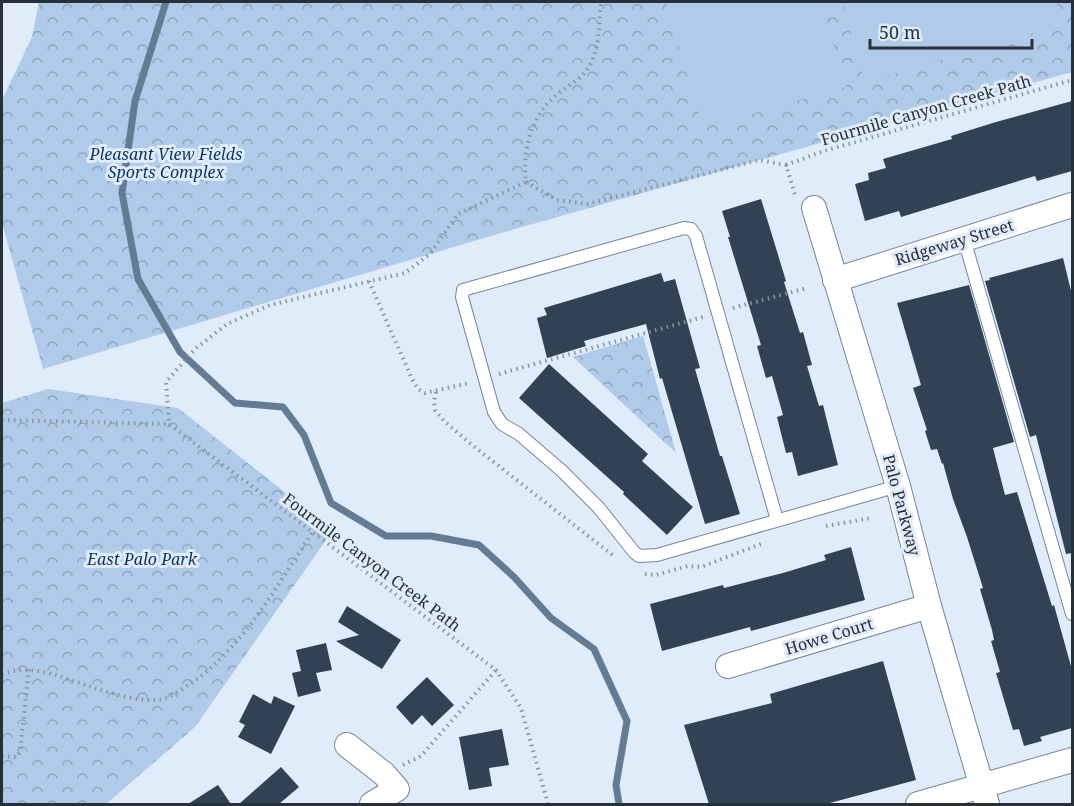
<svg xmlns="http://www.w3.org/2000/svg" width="1074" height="806" font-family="'Noto Serif',serif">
<defs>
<pattern id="forest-crowns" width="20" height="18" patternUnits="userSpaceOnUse" patternTransform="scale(1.5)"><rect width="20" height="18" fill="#afcbe9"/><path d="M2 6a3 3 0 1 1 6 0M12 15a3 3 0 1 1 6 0" fill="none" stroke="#8ea5be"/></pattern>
</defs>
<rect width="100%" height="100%" fill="#e0ecfa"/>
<g fill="url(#forest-crowns)">
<path d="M 39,2 L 1072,2 L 1072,72 L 501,233 L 43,369 L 2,223 L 2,100 L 32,37 Z"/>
<path d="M 643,336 L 676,453 L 573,357 Z"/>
<path d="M 48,389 L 178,408 L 333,530 L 195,727 L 106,804 L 2,804 L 2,403 Z"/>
</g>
<g fill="#afcbe9">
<path d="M 666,2 L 821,2 L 846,87 L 703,128 Z"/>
<path d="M 842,2 L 1056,2 L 1063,25 L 865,82 Z"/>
</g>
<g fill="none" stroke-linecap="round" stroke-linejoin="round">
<path stroke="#647b94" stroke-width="7" d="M 166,2 L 135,101 L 122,193 L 138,279 L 180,352 L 235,403 L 283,407 L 304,435 L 331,503 L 386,536 L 431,536 L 479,545 L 514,577 L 551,618 L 594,649 L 627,721 L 616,785 L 619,804"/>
</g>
<g fill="#314254">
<path d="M 1072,101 L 1072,171 L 1037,181 L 1035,176 L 901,217 L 899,211 L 865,221 L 855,184 L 869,180 L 868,173 L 886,168 L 883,159 L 952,139 L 951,136 L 996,122 Z"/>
<path d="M 761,199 L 786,281 L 784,282 L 800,333 L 803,332 L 812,365 L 807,366 L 819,406 L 823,405 L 838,465 L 798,476 L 792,452 L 786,453 L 777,417 L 783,415 L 772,376 L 766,378 L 757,346 L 761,345 L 728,237 L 730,237 L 722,211 Z"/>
<path d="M 1063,258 L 1072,295 L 1072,553 L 1066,554 L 1036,435 L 1030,437 L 985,281 L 990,280 L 989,278 Z"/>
<path d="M 661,273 L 664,282 L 675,279 L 700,368 L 695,369 L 720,456 L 722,456 L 740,514 L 705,524 L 662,378 L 660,379 L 646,324 L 584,341 L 586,346 L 547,358 L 537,318 L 547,315 L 544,308 Z"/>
<path d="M 969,285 L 1014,442 L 993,448 L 1005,495 L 1017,492 L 1052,606 L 1054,605 L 1072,670 L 1072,728 L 1040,737 L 1042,741 L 1024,746 L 1019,729 L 1013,730 L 996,673 L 1000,672 L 991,641 L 994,640 L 992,630 L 980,589 L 983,588 L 967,537 L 953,499 L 943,463 L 942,464 L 937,449 L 931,450 L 925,431 L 927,430 L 913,388 L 921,385 L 897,303 Z"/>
<path d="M 549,364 L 648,454 L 642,461 L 693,507 L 667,535 L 623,494 L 624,492 L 519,398 Z"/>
<path d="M 851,547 L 865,600 L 751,631 L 750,627 L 662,651 L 650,604 L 723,585 L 724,588 L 783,573 L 826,560 L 824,555 Z"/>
<path d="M 347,606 L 401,640 L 382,669 L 336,641 L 359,635 L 338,622 Z"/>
<path d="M 326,643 L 332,670 L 316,673 L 321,691 L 298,697 L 292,673 L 301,671 L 296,650 Z"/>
<path d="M 883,661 L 916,780 L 826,804 L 709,804 L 684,725 L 772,703 L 770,694 Z"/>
<path d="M 427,677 L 454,705 L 432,726 L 422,715 L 412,725 L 396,707 Z"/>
<path d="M 253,694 L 271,704 L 274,696 L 295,706 L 271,754 L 238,737 L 245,725 L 239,722 Z"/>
<path d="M 502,729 L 509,765 L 489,768 L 492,786 L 469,790 L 459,737 Z"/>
<path d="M 281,767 L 299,787 L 279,804 L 239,804 Z"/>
<path d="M 218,785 L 231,804 L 188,804 Z"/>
</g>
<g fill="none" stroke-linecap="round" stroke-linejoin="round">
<defs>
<g id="service">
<path d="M 964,239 L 1072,614"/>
<path d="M 777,520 L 696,236 L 691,229 L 684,228 L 463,290 L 462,297 L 494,412 L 502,424 L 519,434 L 562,471 L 599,508 L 634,552 L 639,556 L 657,555 L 898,486"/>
</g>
<g id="minor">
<path d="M 814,208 L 898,486 L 929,606 L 987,804"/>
<path d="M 835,280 L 1072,205"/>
<path d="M 728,666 L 929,606"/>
<path d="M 347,745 L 384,774 L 397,789 L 372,804"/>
<path d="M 918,804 L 1072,760"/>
</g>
</defs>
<use href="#service" stroke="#74879c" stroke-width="14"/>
<use href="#minor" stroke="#74879c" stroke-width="26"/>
<g stroke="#8a94a0" stroke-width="4" stroke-dasharray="1.5 4.5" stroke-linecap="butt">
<path d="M 786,165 L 824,151 L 1072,80"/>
<path d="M 526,182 L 557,200 L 588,204 L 759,160 L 786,165 L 796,198"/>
<path d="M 369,281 L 412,379 L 418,389 L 425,393 L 469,383"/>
<path d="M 733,308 L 807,288"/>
<path d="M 499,374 L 703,317"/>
<path d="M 436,392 L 434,401 L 435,410 L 444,421 L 472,445 L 615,557"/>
<path d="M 2,420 L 169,424"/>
<path d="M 826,526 L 871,518"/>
<path d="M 645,574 L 656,575 L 688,566 L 701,567 L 761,544"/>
<path d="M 2,674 C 33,663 64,678 94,688 C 114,694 141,703 162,699 C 171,697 182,689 190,684 C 244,647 276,586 313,532"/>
<path d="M 2,756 L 16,757 L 20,752 L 29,669"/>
<path d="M 403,765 L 421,756 L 496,670"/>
<path d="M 548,804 L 521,708 L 496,670 L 169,424 L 166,382 L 195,349 L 227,324 L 270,305 L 405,273 L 430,254 L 458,214 L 526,182 C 522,148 532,113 560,92 C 571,84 584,77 590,65 C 600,47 599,22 601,2"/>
</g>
<use href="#service" stroke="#fff" stroke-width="12"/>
<use href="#minor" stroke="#fff" stroke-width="24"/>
</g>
<g text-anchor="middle" stroke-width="6" stroke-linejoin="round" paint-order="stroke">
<g font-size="16" fill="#272f38" stroke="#e0ecfa">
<text transform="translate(926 110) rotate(-16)" y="6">Fourmile Canyon Creek Path</text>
<text transform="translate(954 242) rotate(-17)" y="6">Ridgeway Street</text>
<text transform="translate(902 505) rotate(75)" y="6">Palo Parkway</text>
<text transform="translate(372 562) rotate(37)" y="6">Fourmile Canyon Creek Path</text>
<text transform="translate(829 636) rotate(-17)" y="6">Howe Court</text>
</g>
<g font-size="16" font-style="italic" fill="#06355e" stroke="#e0ecfa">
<text x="166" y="160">Pleasant View Fields<tspan x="166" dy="18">Sports Complex</tspan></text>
<text x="142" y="565">East Palo Park</text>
</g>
</g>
<rect width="1074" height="806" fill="none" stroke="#272f38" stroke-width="6"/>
<path d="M870 39v9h162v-9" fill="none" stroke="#272f38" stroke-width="3"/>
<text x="879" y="39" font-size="18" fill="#272f38" stroke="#e0ecfa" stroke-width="4.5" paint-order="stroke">50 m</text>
</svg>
